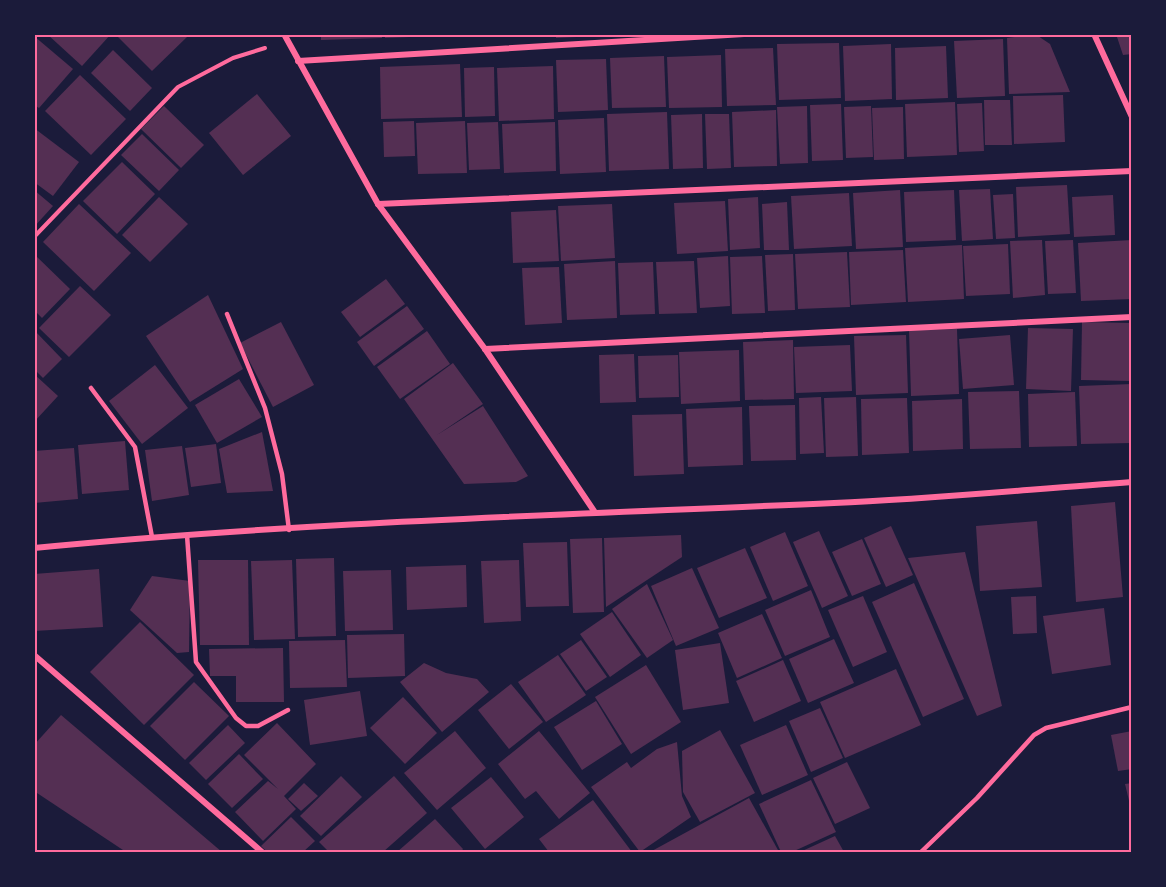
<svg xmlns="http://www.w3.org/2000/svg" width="1166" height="887" font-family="Overpass,sans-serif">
<rect width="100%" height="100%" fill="#1b1b3a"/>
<g fill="#542f53">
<path d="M 47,34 L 111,34 L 82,66 Z"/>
<path d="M 115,34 L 186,34 L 188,36 L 152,71 Z"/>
<path d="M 321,34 L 382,34 L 382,38 L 321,40 Z"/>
<path d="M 385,34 L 436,34 L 436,36 L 385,38 Z"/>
<path d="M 556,34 L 597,34 L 597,36 L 556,38 Z"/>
<path d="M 1035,34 L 1050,44 L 1070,92 L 1009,94 L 1007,38 Z"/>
<path d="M 1116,34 L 1132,34 L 1132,54 L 1123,55 Z"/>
<path d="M 34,36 L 73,69 L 39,108 L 34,105 Z"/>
<path d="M 1003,39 L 1005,96 L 957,98 L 954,41 Z"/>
<path d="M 839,43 L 841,98 L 779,100 L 777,44 Z"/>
<path d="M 891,44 L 892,99 L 845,101 L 843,46 Z"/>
<path d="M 946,46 L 948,98 L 896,100 L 895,48 Z"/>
<path d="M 773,48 L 776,105 L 727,106 L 725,49 Z"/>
<path d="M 113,50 L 152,88 L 130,111 L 91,73 Z"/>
<path d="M 721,55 L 722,107 L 669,108 L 667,57 Z"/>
<path d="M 664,56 L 666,107 L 612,108 L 610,58 Z"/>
<path d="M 606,59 L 608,110 L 558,112 L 556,60 Z"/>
<path d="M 460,64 L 462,117 L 381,119 L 380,67 Z"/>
<path d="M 553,66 L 554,119 L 499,121 L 497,68 Z"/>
<path d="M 494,67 L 495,116 L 465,117 L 464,68 Z"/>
<path d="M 80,75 L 126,119 L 91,155 L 45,111 Z"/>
<path d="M 257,94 L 291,136 L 243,175 L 209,133 Z"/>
<path d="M 1063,95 L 1065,142 L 1014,144 L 1013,96 Z"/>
<path d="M 984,100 L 1010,100 L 1012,145 L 985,145 Z"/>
<path d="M 955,102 L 957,155 L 907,157 L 905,104 Z"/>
<path d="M 982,103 L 984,151 L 959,152 L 957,104 Z"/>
<path d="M 841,104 L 843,160 L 812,161 L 810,105 Z"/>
<path d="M 164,106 L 204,145 L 181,168 L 141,129 Z"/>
<path d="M 807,106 L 808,163 L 780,164 L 777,107 Z"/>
<path d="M 871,106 L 873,157 L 846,158 L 844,107 Z"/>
<path d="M 903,107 L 904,159 L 874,160 L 872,108 Z"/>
<path d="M 776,110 L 777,166 L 734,167 L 732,112 Z"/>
<path d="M 667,112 L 669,169 L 609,171 L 607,114 Z"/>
<path d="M 702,114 L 703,168 L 673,169 L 671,115 Z"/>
<path d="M 705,114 L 729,114 L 731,168 L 707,169 Z"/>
<path d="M 604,118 L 606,172 L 560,174 L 558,120 Z"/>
<path d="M 414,121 L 415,156 L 384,157 L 383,122 Z"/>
<path d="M 465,121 L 467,173 L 418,174 L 416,123 Z"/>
<path d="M 498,122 L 500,169 L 469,170 L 467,123 Z"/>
<path d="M 555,122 L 556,171 L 504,173 L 502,124 Z"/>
<path d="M 34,128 L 79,162 L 53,196 L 34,182 Z"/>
<path d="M 142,134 L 179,170 L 159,191 L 121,155 Z"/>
<path d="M 122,162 L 155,194 L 117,234 L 83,201 Z"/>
<path d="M 1067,185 L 1070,234 L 1018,237 L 1016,187 Z"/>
<path d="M 990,189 L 993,239 L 962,241 L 959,190 Z"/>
<path d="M 34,190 L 53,206 L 34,227 Z"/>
<path d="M 900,190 L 903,247 L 856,249 L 853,193 Z"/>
<path d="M 954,190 L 956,240 L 906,242 L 904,192 Z"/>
<path d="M 849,193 L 852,246 L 794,249 L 791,196 Z"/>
<path d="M 1013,194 L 1015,238 L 996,239 L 993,195 Z"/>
<path d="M 1113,195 L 1115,235 L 1074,237 L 1072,197 Z"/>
<path d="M 159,197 L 188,224 L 150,262 L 122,235 Z"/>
<path d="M 758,197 L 760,248 L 730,250 L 728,199 Z"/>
<path d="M 725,201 L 728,251 L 677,254 L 674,203 Z"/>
<path d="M 787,202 L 789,250 L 764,250 L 762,204 Z"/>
<path d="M 79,204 L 131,253 L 94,291 L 43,242 Z"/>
<path d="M 612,204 L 615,258 L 561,261 L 558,206 Z"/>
<path d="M 556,210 L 559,261 L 513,263 L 511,212 Z"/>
<path d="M 1042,240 L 1045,295 L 1013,298 L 1010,241 Z"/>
<path d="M 1073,240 L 1076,293 L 1048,294 L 1045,241 Z"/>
<path d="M 1132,240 L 1132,299 L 1081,301 L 1078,243 Z"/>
<path d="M 1008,244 L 1010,294 L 966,296 L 963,246 Z"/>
<path d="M 962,245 L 964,299 L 908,302 L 905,248 Z"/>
<path d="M 903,250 L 906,302 L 851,305 L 849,252 Z"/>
<path d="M 847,252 L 850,307 L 798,309 L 795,254 Z"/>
<path d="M 34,254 L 70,289 L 42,318 L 34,310 Z"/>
<path d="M 793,254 L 795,310 L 768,311 L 765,255 Z"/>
<path d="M 728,256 L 730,306 L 700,308 L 697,258 Z"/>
<path d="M 762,256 L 765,313 L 732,314 L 730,257 Z"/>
<path d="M 615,261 L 617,318 L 567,320 L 564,264 Z"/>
<path d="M 694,261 L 697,313 L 659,314 L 656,262 Z"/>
<path d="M 653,262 L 655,314 L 620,315 L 618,263 Z"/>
<path d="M 559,267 L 562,323 L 525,325 L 522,268 Z"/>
<path d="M 386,279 L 405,304 L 360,337 L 341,312 Z"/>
<path d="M 80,286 L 111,315 L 69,357 L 39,328 Z"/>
<path d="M 208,295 L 243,369 L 190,402 L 146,336 Z"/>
<path d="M 407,306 L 424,329 L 374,366 L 357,342 Z"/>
<path d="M 281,322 L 314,385 L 273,407 L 240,343 Z"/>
<path d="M 1082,322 L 1132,323 L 1131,381 L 1081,380 Z"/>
<path d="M 1028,328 L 1073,329 L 1071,391 L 1026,389 Z"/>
<path d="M 957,329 L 959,394 L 911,396 L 909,330 Z"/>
<path d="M 34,330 L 62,359 L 43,378 L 34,369 Z"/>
<path d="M 427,331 L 450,364 L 400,399 L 377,367 Z"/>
<path d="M 906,335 L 908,393 L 856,395 L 854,336 Z"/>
<path d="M 1010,335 L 1014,385 L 963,389 L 959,339 Z"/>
<path d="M 793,340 L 794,399 L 745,400 L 743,342 Z"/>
<path d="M 850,345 L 852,391 L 796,393 L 794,347 Z"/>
<path d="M 739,350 L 740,401 L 681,404 L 679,352 Z"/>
<path d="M 634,354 L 636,402 L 600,403 L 599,355 Z"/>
<path d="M 678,355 L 679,397 L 639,398 L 638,356 Z"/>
<path d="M 453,363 L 483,404 L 437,435 L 483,406 L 528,476 L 516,482 L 464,484 L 404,399 Z"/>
<path d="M 155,365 L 188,408 L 142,444 L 109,401 Z"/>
<path d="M 34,374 L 58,396 L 34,422 Z"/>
<path d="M 239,379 L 262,417 L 217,443 L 195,405 Z"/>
<path d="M 1132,384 L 1132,443 L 1081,444 L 1079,386 Z"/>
<path d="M 1019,391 L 1021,448 L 970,449 L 968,392 Z"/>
<path d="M 1075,392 L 1077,446 L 1029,447 L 1028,394 Z"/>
<path d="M 821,397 L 824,453 L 800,454 L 799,398 Z"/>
<path d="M 856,397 L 858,456 L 826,457 L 824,398 Z"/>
<path d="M 907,398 L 909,453 L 862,455 L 861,399 Z"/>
<path d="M 962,399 L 963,449 L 913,451 L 912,401 Z"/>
<path d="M 795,405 L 796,460 L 751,461 L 749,406 Z"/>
<path d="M 742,407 L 743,465 L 688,467 L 686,409 Z"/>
<path d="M 682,414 L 684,474 L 634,476 L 632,415 Z"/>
<path d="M 262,432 L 273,491 L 227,493 L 219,449 Z"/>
<path d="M 125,441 L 129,490 L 82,494 L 78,445 Z"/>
<path d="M 216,444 L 221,483 L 191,487 L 185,448 Z"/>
<path d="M 182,446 L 189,495 L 152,501 L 145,450 Z"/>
<path d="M 74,448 L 78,499 L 34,503 L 34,451 Z"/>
<path d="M 1115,502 L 1123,597 L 1076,602 L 1071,506 Z"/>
<path d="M 1037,521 L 1042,587 L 980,591 L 976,526 Z"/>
<path d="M 891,526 L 913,575 L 886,587 L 864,538 Z"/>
<path d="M 819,531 L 848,596 L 822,608 L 793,542 Z"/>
<path d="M 785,532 L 808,586 L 773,601 L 750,547 Z"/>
<path d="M 681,535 L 682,557 L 606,607 L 604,538 Z"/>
<path d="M 602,538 L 604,612 L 573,613 L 570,539 Z"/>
<path d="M 862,539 L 881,584 L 852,596 L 832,552 Z"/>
<path d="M 567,542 L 569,606 L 526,607 L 523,543 Z"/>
<path d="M 745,548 L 767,598 L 719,618 L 697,568 Z"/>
<path d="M 965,552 L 1002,706 L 977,716 L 908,558 Z"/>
<path d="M 334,558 L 336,636 L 298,637 L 296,559 Z"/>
<path d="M 198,560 L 248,560 L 249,645 L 200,645 Z"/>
<path d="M 292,560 L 295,639 L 254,640 L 251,561 Z"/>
<path d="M 519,560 L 521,621 L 484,623 L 481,561 Z"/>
<path d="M 466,565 L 467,607 L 407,610 L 406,567 Z"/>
<path d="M 692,568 L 719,628 L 676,646 L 651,586 Z"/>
<path d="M 99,569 L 103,627 L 34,631 L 34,574 Z"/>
<path d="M 391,570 L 393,630 L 345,631 L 343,571 Z"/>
<path d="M 152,576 L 190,581 L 189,652 L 177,653 L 130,610 Z"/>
<path d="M 914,583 L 964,699 L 923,717 L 872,602 Z"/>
<path d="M 647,584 L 673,640 L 647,658 L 612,609 Z"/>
<path d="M 811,590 L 830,637 L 785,656 L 765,610 Z"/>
<path d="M 863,596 L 887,652 L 853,667 L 828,610 Z"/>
<path d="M 1036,596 L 1037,633 L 1013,634 L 1011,597 Z"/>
<path d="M 1104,608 L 1111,665 L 1052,674 L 1043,616 Z"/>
<path d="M 612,612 L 641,655 L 610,677 L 580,634 Z"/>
<path d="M 762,614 L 782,658 L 737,678 L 718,633 Z"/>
<path d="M 140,622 L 194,675 L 144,725 L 90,672 Z"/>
<path d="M 404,634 L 405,676 L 348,678 L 347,635 Z"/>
<path d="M 834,639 L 854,683 L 808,703 L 789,659 Z"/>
<path d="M 345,640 L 347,687 L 290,688 L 289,641 Z"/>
<path d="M 581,640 L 607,677 L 586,691 L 560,654 Z"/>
<path d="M 720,643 L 729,703 L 683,710 L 675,650 Z"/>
<path d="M 283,648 L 284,702 L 236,702 L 236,676 L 210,676 L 209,649 Z"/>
<path d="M 558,655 L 586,695 L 546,722 L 518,682 Z"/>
<path d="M 783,660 L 801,701 L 754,722 L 736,681 Z"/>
<path d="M 424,663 L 446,673 L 477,679 L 489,692 L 442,732 L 400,682 Z"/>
<path d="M 646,665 L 681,722 L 631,754 L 595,697 Z"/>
<path d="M 896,669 L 921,725 L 845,758 L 820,702 Z"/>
<path d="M 194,682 L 229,716 L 185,760 L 150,726 Z"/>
<path d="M 511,684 L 543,722 L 509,749 L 478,710 Z"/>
<path d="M 360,691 L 367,736 L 310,745 L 304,700 Z"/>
<path d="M 403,697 L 437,733 L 405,764 L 370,728 Z"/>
<path d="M 596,701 L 622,744 L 582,770 L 554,727 Z"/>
<path d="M 820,708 L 843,758 L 811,772 L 789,721 Z"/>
<path d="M 61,715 L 222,852 L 126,852 L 34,791 L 34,745 Z"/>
<path d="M 277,723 L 316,764 L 284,796 L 296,809 L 263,841 L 235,812 L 268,781 L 278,789 L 244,755 Z"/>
<path d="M 228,725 L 245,743 L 206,780 L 189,763 Z"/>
<path d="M 786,725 L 808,775 L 762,795 L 740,745 Z"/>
<path d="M 720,730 L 755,793 L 700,822 L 683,792 L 682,751 Z"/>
<path d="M 455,731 L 486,768 L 437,810 L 404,773 Z"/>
<path d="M 539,731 L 590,793 L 559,819 L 536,791 L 525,799 L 498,764 Z"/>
<path d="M 1132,731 L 1132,769 L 1118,771 L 1111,735 Z"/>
<path d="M 677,742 L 682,796 L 691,817 L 640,852 L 591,787 L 627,762 L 631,768 L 657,749 Z"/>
<path d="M 239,754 L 263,779 L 232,808 L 208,784 Z"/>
<path d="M 847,762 L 870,808 L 835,824 L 813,778 Z"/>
<path d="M 341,776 L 362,797 L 321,836 L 300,816 Z"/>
<path d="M 394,776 L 427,813 L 383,852 L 329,852 L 319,842 Z"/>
<path d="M 491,777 L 524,817 L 485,849 L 451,808 Z"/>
<path d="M 811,780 L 836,832 L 792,852 L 781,852 L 759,804 Z"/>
<path d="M 304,783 L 318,796 L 301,811 L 288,799 Z"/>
<path d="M 1132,783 L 1132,809 L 1131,809 L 1125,784 Z"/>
<path d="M 749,798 L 778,850 L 650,852 Z"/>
<path d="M 593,800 L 632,852 L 549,852 L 539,839 Z"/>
<path d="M 291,817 L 315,841 L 303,852 L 267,852 L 261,846 Z"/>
<path d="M 435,819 L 463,849 L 461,852 L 397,852 Z"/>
<path d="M 835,836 L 844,852 L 800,852 Z"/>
</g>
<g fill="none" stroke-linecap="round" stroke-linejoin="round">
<path stroke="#ff6b9d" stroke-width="4" d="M 34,237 L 178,87 L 233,58 L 265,48"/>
<g stroke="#ff6b9d" stroke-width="4.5">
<path d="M 227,314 L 265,408 L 282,474 L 289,530"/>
<path d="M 91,388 L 135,447 L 152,537"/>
<path d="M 187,535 L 196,662 L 236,718 L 246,726 L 258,726 L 288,710"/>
<path d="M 921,852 L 977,798 L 1034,735 L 1046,728 L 1132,707"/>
</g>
<g stroke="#ff6b9d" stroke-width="6">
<path d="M 284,34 L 378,204 L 485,349 L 594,511"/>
<path d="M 1094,34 L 1132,117"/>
<path d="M 298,61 L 744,34"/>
<path d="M 378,204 L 1132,171"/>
<path d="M 485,349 L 1132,317"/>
<path d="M 34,548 C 300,522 567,515 834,503 C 933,499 1032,489 1132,482"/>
<path d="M 34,655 L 262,852"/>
</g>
</g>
<rect width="1166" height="887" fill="none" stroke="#1b1b3a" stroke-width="72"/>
<rect x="36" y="36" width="1094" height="815" fill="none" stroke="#ff6b9d" stroke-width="2"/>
</svg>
